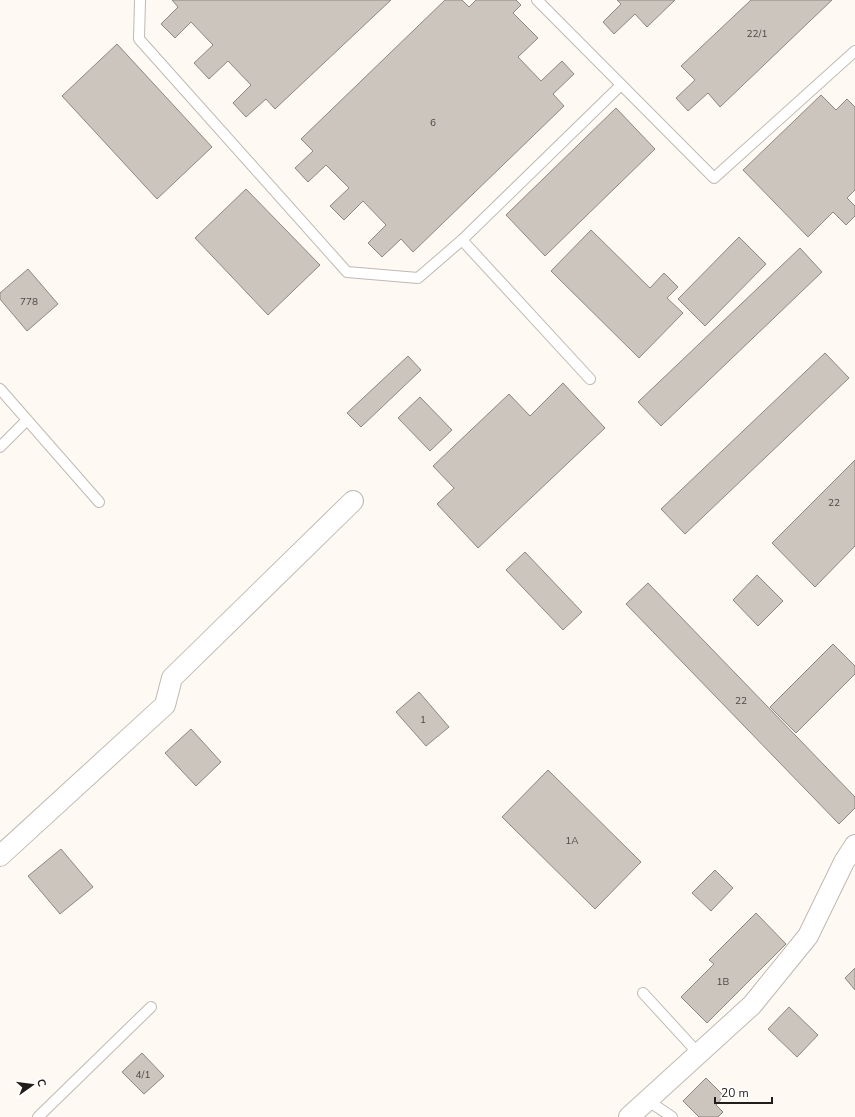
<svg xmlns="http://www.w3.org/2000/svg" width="855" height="1117" font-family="'Nunito Sans',sans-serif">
<rect width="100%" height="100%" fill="#fff9f4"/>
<g fill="#cbc5be" stroke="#8d8781">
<path d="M 172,0 L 391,0 L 275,109 L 266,99 L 246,117 L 233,103 L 251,85 L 228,61 L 209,79 L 194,63 L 213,45 L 191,22 L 175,38 L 161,24 L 178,7 Z"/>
<path d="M 445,0 L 462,0 L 469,7 L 476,0 L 516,0 L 521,5 L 513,13 L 538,38 L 518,57 L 541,81 L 562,61 L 574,74 L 553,94 L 564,106 L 413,252 L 401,239 L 382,257 L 368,243 L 386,225 L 363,201 L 344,220 L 330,206 L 349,188 L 326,165 L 308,182 L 295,168 L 313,151 L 301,139 Z"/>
<path d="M 617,0 L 675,0 L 647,27 L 635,14 L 614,34 L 603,22 L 621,4 Z"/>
<path d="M 751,0 L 832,0 L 720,107 L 708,93 L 688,111 L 676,98 L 695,80 L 681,66 Z"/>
<path d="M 117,44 L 212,147 L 157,199 L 62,96 Z"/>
<path d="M 821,95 L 836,110 L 847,99 L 855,107 L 855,190 L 847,198 L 855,206 L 855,216 L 846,225 L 833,212 L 808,237 L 743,170 Z"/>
<path d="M 616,108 L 655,149 L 545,256 L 506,215 Z"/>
<path d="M 246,189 L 320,265 L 268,315 L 195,238 Z"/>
<path d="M 591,230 L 650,288 L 664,273 L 678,287 L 667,298 L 683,313 L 639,358 L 551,271 Z"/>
<path d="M 739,237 L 766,264 L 705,326 L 678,299 Z"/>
<path d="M 800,248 L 822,272 L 661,426 L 638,402 Z"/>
<path d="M 28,269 L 58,304 L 27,331 L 0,299 L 0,293 Z"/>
<path d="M 825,353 L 849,378 L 685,534 L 661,509 Z"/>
<path d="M 408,356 L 421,370 L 361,427 L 347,413 Z"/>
<path d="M 563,383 L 605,428 L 478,548 L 437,504 L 454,488 L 433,466 L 509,394 L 530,416 Z"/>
<path d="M 420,397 L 452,430 L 430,451 L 398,418 Z"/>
<path d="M 855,460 L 855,546 L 815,587 L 772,543 Z"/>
<path d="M 525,552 L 582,612 L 563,630 L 506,570 Z"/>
<path d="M 757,575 L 783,601 L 758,626 L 733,600 Z"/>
<path d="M 648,583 L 855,797 L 855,808 L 839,824 L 626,604 Z"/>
<path d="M 833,644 L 855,666 L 855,674 L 796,733 L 770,707 Z"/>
<path d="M 419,692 L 449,727 L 426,746 L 396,712 Z"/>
<path d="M 191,729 L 221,762 L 196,786 L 165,753 Z"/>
<path d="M 548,770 L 641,862 L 595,909 L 502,817 Z"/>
<path d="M 61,849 L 93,887 L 60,914 L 28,876 Z"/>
<path d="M 715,870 L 733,888 L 711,911 L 692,893 Z"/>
<path d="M 756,913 L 786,944 L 707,1023 L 681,997 L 714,964 L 709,960 Z"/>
<path d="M 855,968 L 855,990 L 845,978 Z"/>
<path d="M 789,1007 L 818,1035 L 797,1057 L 768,1029 Z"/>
<path d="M 142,1053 L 164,1076 L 144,1094 L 122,1072 Z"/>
<path d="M 706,1078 L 724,1096 L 716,1105 L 723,1112 L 718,1117 L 699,1117 L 683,1101 Z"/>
</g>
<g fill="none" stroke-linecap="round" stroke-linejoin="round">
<defs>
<g id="lane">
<path d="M 140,0 L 139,39 L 347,272 L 418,278 L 462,240 L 621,85"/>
<path d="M 537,0 L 714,178 L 855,51"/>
<path d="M 462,240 L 590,379"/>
<path d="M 0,389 L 99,502"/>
<path d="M 0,447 L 27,420"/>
<path d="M 643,993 L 698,1053"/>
<path d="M 647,1100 L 672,1117"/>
<path d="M 38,1117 L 151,1007"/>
</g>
<g id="street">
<path d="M 0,856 L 165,705 L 172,678 L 353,501"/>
<path d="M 629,1117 L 752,1005 L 808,936 L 844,862 L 855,845"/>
</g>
</defs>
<use href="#lane" stroke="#bfb9b2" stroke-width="12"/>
<use href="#street" stroke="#bfb9b2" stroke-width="22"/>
<use href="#lane" stroke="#fff" stroke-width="10"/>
<use href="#street" stroke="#fff" stroke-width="20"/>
</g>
<g text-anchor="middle" stroke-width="3" stroke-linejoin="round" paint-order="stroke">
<g font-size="10" fill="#4b4744">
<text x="757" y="37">22/1</text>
<text x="433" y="126">6</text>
<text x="29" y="305">778</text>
<text x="834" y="506">22</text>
<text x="741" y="704">22</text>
<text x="423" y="723">1</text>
<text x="572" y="844">1А</text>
<text x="723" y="985">1В</text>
<text x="143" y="1078">4/1</text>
</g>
</g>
<g transform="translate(32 1085) rotate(76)" stroke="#ffffff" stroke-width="3" paint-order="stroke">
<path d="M0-3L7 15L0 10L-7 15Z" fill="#201d1b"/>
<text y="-6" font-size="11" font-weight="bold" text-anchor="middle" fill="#201d1b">С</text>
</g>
<path d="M715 1097v6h57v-6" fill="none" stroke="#201d1b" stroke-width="2"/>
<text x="721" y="1097" font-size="12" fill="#201d1b" stroke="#ffffff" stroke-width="3" paint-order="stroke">20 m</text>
</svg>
